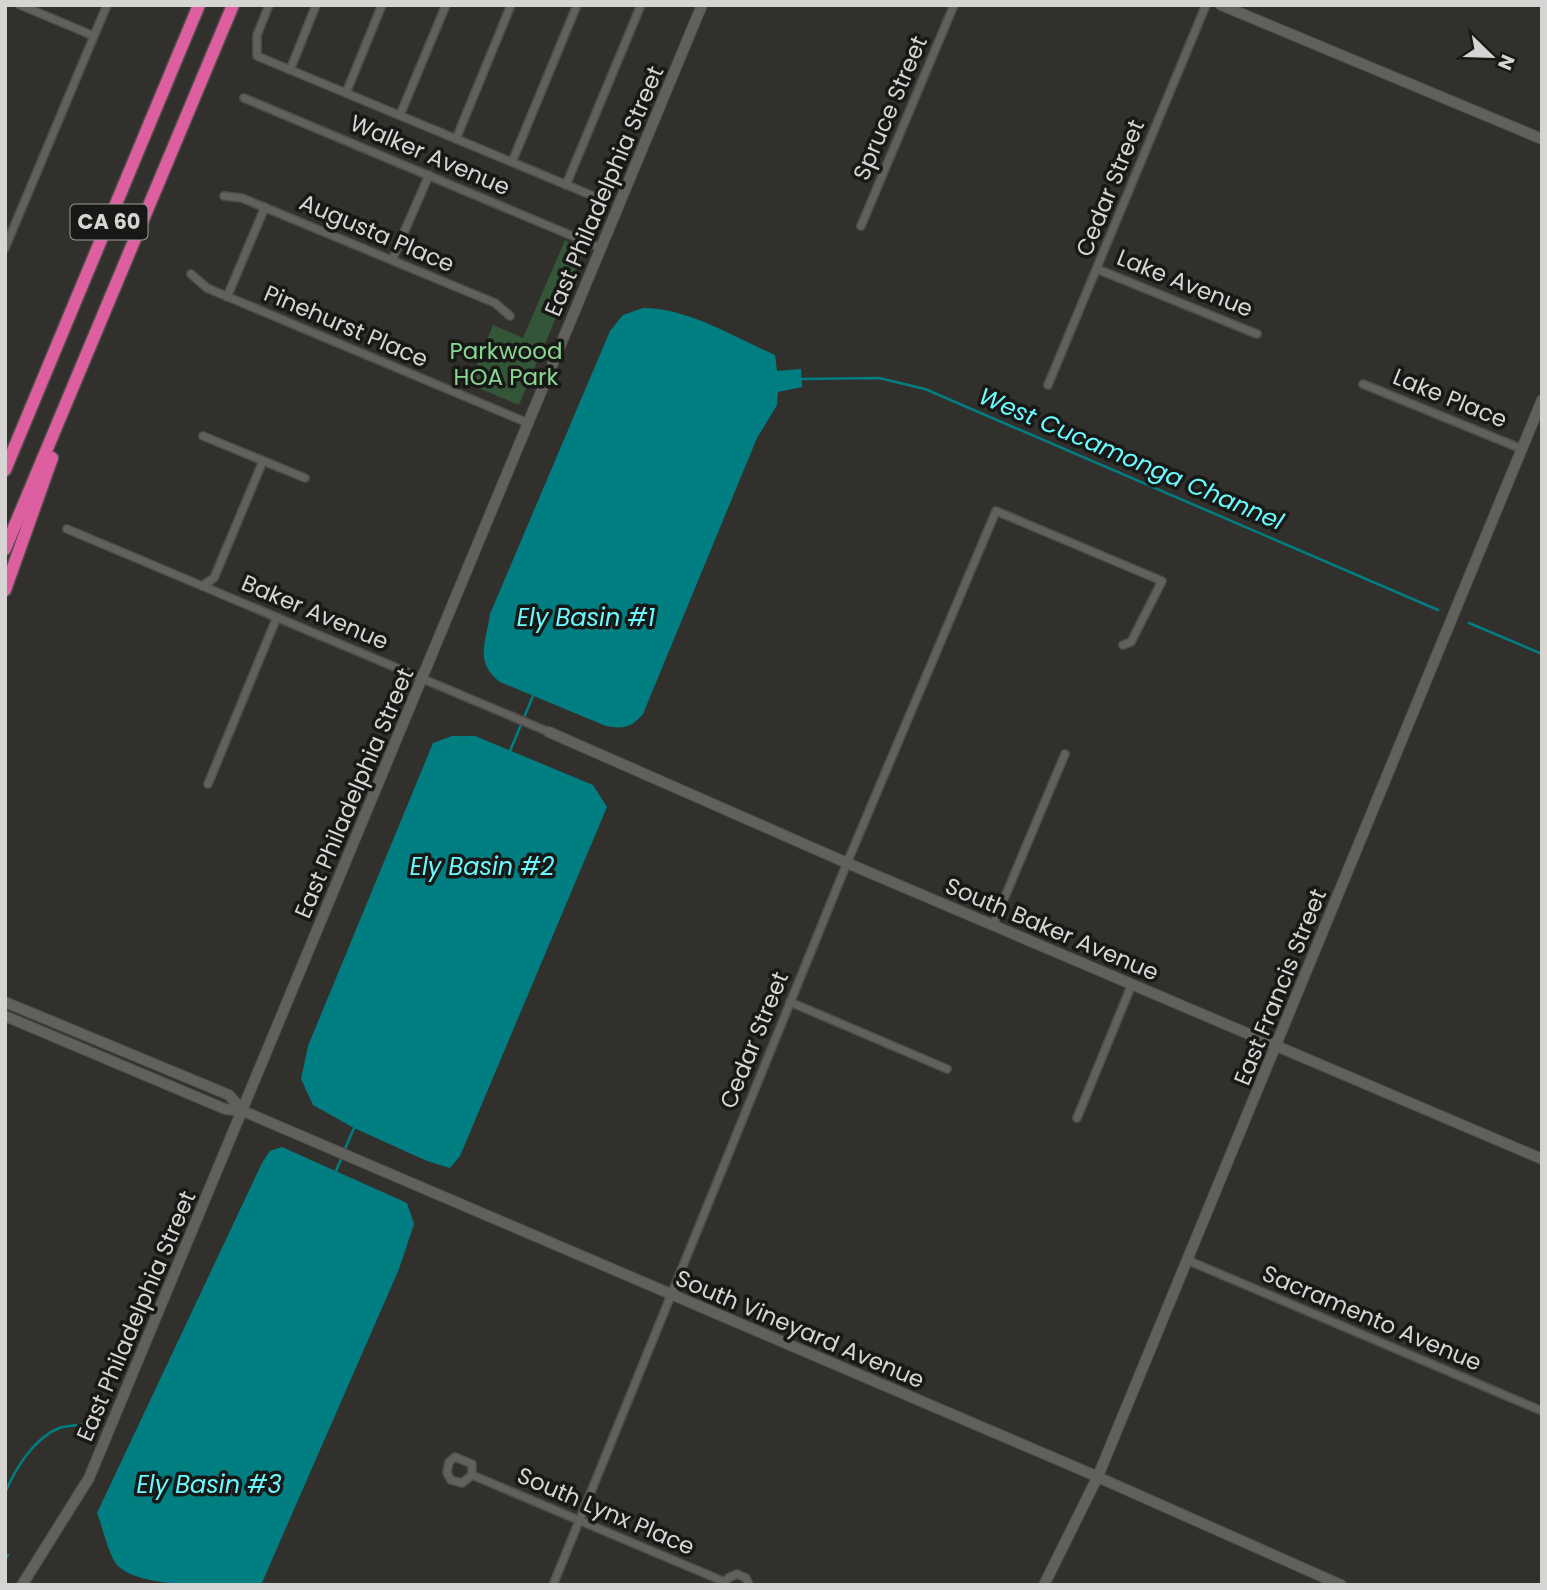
<svg xmlns="http://www.w3.org/2000/svg" width="1547" height="1590" font-family="Poppins,sans-serif">
<rect width="100%" height="100%" fill="#31302c"/>
<path fill="#345638" d="M 565,240 L 580,248 L 582,256 L 519,405 L 469,384 L 493,325 L 523,338 Z"/>
<g fill="#007e82">
<path d="M 643,308 C 688,308 734,337 775,355 L 777,371 L 801,369 L 802,387 L 778,392 L 777,405 L 757,438 L 643,714 C 631,728 623,729 606,726 L 500,682 C 474,662 486,643 490,614 L 610,331 L 623,315 Z"/>
<path d="M 452,736 L 475,736 L 593,785 L 607,807 L 460,1156 L 450,1168 L 427,1161 L 354,1128 L 313,1105 L 301,1079 L 308,1046 L 433,743 Z"/>
<path d="M 282,1147 L 407,1203 L 414,1224 L 399,1269 L 261,1585 C 225,1585 138,1590 116,1564 C 107,1550 103,1528 97,1513 L 262,1163 L 270,1151 Z"/>
</g>
<g fill="none" stroke-linecap="round" stroke-linejoin="round">
<g stroke="#007e82" stroke-width="2.5">
<path d="M 801,379 L 879,378 L 925,389 L 1438,610"/>
<path d="M 1469,623 L 1542,654"/>
<path d="M 510,751 L 533,696"/>
<path d="M 344,1151 L 354,1128"/>
<path d="M 336,1171 L 342,1157"/>
<path d="M 5,1493 C 15,1469 34,1438 59,1428 C 68,1425 79,1425 88,1424"/>
<path d="M 5,1559 L 8,1555"/>
</g>
<defs>
<g id="street">
<path d="M 20,5 L 94,36"/>
<path d="M 269,5 L 257,35 L 257,56 L 598,198"/>
<path d="M 290,70 L 316,5"/>
<path d="M 346,93 L 382,5"/>
<path d="M 244,98 L 601,248"/>
<path d="M 400,115 L 446,5"/>
<path d="M 456,139 L 511,5"/>
<path d="M 512,162 L 577,5"/>
<path d="M 566,185 L 641,5"/>
<path d="M 224,196 L 242,198 L 495,303 L 510,316"/>
<path d="M 861,226 L 954,5"/>
<path d="M 5,248 L 107,5"/>
<path d="M 392,260 L 429,175"/>
<path d="M 1097,269 L 1257,334"/>
<path d="M 191,274 L 207,288 L 528,423"/>
<path d="M 227,297 L 265,207"/>
<path d="M 1363,384 L 1522,449"/>
<path d="M 1048,385 L 1206,5"/>
<path d="M 203,436 L 305,478"/>
<path d="M 67,529 L 549,732"/>
<path d="M 202,586 L 214,578 L 263,461"/>
<path d="M 208,784 L 277,617"/>
<path d="M 993,925 L 1065,754"/>
<path d="M 790,1002 L 947,1069"/>
<path d="M 1077,1118 L 1132,984"/>
<path d="M 1187,1260 L 1542,1411"/>
<path d="M 472,1475 L 462,1483 L 451,1480 L 447,1473 L 449,1462 L 455,1457 L 472,1464 L 472,1475 L 725,1582"/>
<path d="M 724,1584 L 728,1578 L 737,1574 L 746,1578 L 749,1585"/>
<path d="M 553,1585 L 847,863 L 996,511 L 1162,581 L 1131,642 L 1123,645"/>
</g>
<g id="secondary">
<path d="M 1221,5 L 1542,139"/>
<path d="M 549,732 L 847,863 L 1542,1159"/>
<path d="M 5,1002 L 229,1095 L 243,1111"/>
<path d="M 5,1016 L 225,1109 L 243,1111 L 1082,1470 L 1341,1585"/>
<path d="M 22,1585 L 89,1478 L 702,5"/>
<path d="M 1044,1585 L 1098,1476 L 1542,400"/>
</g>
<g id="highway">
<path d="M 5,470 L 199,5"/>
<path d="M 5,549 L 233,5"/>
<path d="M 5,590 L 52,458"/>
</g>
</defs>
<use href="#street" stroke="#4e4d49" stroke-width="10"/>
<use href="#secondary" stroke="#4e4d49" stroke-width="12"/>
<use href="#highway" stroke="#4e4d49" stroke-width="15"/>
<use href="#street" stroke="#61605c" stroke-width="7"/>
<use href="#secondary" stroke="#61605c" stroke-width="10"/>
<use href="#highway" stroke="#dd5f9f" stroke-width="12"/>
</g>
<g text-anchor="middle" stroke-width="7" stroke-linejoin="round" paint-order="stroke">
<rect fill="#181816" stroke="#9d9c9a" stroke-width="2" x="70.5" y="204.5" width="77" height="35" rx="5"/>
<g font-size="21" font-weight="bold" fill="#d6d5d3">
<text x="109" y="229">CA 60</text>
</g>
<g font-size="23" fill="#d6d5d3" stroke="#181816">
<text transform="translate(890 108) rotate(-67)" y="8">Spruce Street</text>
<text transform="translate(430 155) rotate(23)" y="8">Walker Avenue</text>
<text transform="translate(1110 188) rotate(-68)" y="8">Cedar Street</text>
<text transform="translate(604 191) rotate(-67)" y="8">East Philadelphia Street</text>
<text transform="translate(377 233) rotate(23)" y="8">Augusta Place</text>
<text transform="translate(1185 283) rotate(22)" y="8">Lake Avenue</text>
<text transform="translate(346 326) rotate(23)" y="8">Pinehurst Place</text>
<text transform="translate(1450 398) rotate(22)" y="8">Lake Place</text>
<text transform="translate(315 612) rotate(23)" y="8">Baker Avenue</text>
<text transform="translate(354 793) rotate(-67)" y="8">East Philadelphia Street</text>
<text transform="translate(1052 929) rotate(23)" y="8">South Baker Avenue</text>
<text transform="translate(1280 987) rotate(-68)" y="8">East Francis Street</text>
<text transform="translate(754 1040) rotate(-68)" y="8">Cedar Street</text>
<text transform="translate(136 1316) rotate(-67)" y="8">East Philadelphia Street</text>
<text transform="translate(1372 1318) rotate(23)" y="8">Sacramento Avenue</text>
<text transform="translate(800 1329) rotate(23)" y="8">South Vineyard Avenue</text>
<text transform="translate(606 1511) rotate(23)" y="8">South Lynx Place</text>
</g>
<g font-size="23" fill="#89d692" stroke="#181816">
<text x="506" y="359">Parkwood<tspan x="506" dy="26">HOA Park</tspan></text>
</g>
<g font-size="24" font-style="italic" fill="#6cfaff" stroke="#181816">
<text transform="translate(1131 459) rotate(23)" y="8">West Cucamonga Channel</text>
<text x="586" y="626">Ely Basin #1</text>
<text x="482" y="875">Ely Basin #2</text>
<text x="209" y="1493">Ely Basin #3</text>
</g>
</g>
<rect width="1547" height="1590" fill="none" stroke="#d6d5d3" stroke-width="14"/>
<g transform="translate(1491 56) rotate(113)" stroke="#181816" stroke-width="5" paint-order="stroke">
<path d="M0-5L12 26L0 18L-12 26Z" fill="#d6d5d3"/>
<text y="-10" font-size="19" font-weight="bold" text-anchor="middle" fill="#d6d5d3">N</text>
</g>
</svg>
